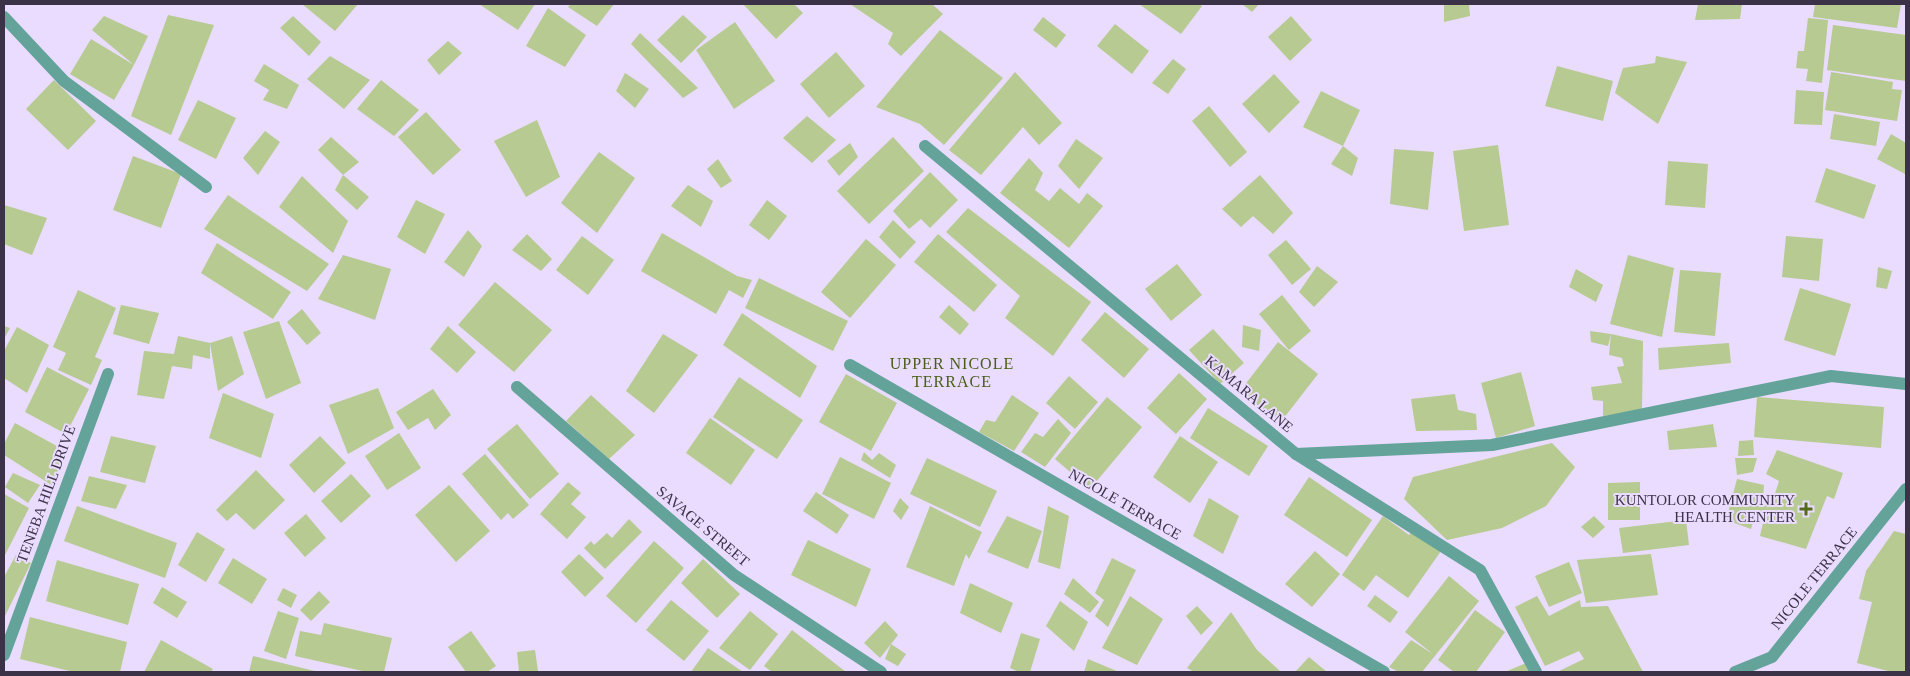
<svg xmlns="http://www.w3.org/2000/svg" width="1910" height="676" font-family="Georgia,serif">
<rect width="100%" height="100%" fill="#eadcfe"/>
<g fill="#b6ca91">
<path d="M 302,4 L 358,4 L 335,31 Z"/>
<path d="M 479,4 L 535,4 L 518,30 Z"/>
<path d="M 571,4 L 614,4 L 597,26 L 568,7 Z"/>
<path d="M 743,4 L 794,4 L 803,13 L 776,39 Z"/>
<path d="M 850,4 L 932,4 L 943,14 L 901,56 L 888,44 L 893,33 Z"/>
<path d="M 1139,4 L 1199,4 L 1202,6 L 1181,34 Z"/>
<path d="M 1242,4 L 1259,4 L 1252,12 Z"/>
<path d="M 1444,4 L 1469,4 L 1470,16 L 1444,22 Z"/>
<path d="M 1698,4 L 1742,4 L 1740,19 L 1695,20 Z"/>
<path d="M 1815,4 L 1901,4 L 1897,28 L 1813,17 Z"/>
<path d="M 548,8 L 586,35 L 565,67 L 526,46 Z"/>
<path d="M 168,15 L 214,25 L 171,135 L 131,116 Z"/>
<path d="M 683,15 L 707,37 L 681,63 L 657,40 Z"/>
<path d="M 104,16 L 148,36 L 134,65 L 92,30 Z"/>
<path d="M 293,16 L 321,42 L 309,56 L 280,28 Z"/>
<path d="M 1291,16 L 1312,40 L 1290,61 L 1268,37 Z"/>
<path d="M 1043,17 L 1066,35 L 1056,48 L 1033,30 Z"/>
<path d="M 1808,18 L 1828,20 L 1822,83 L 1806,81 L 1808,69 L 1796,68 L 1798,51 L 1804,51 Z"/>
<path d="M 735,22 L 775,81 L 734,109 L 696,50 Z"/>
<path d="M 1115,24 L 1149,51 L 1132,74 L 1097,46 Z"/>
<path d="M 1833,25 L 1906,35 L 1906,81 L 1827,70 Z"/>
<path d="M 940,30 L 1003,78 L 944,145 L 920,124 L 876,107 Z"/>
<path d="M 640,33 L 698,88 L 683,98 L 631,44 Z"/>
<path d="M 91,39 L 134,65 L 114,100 L 70,74 Z"/>
<path d="M 448,41 L 462,53 L 439,75 L 427,60 Z"/>
<path d="M 836,52 L 865,86 L 829,118 L 800,84 Z"/>
<path d="M 330,56 L 370,80 L 344,109 L 307,79 Z"/>
<path d="M 1656,56 L 1687,62 L 1658,124 L 1615,93 L 1623,68 L 1655,63 Z"/>
<path d="M 1173,59 L 1186,69 L 1168,94 L 1152,83 Z"/>
<path d="M 264,64 L 299,85 L 287,109 L 263,100 L 269,90 L 254,81 Z"/>
<path d="M 1557,66 L 1613,81 L 1603,121 L 1545,106 Z"/>
<path d="M 1015,72 L 1062,123 L 1039,145 L 1023,127 L 981,175 L 949,150 Z"/>
<path d="M 1831,72 L 1893,82 L 1892,89 L 1902,90 L 1897,121 L 1825,110 Z"/>
<path d="M 625,73 L 649,89 L 635,108 L 616,91 Z"/>
<path d="M 1274,74 L 1300,102 L 1269,133 L 1242,104 Z"/>
<path d="M 54,80 L 96,121 L 68,150 L 26,109 Z"/>
<path d="M 381,80 L 419,110 L 394,136 L 357,109 Z"/>
<path d="M 1796,90 L 1824,92 L 1822,125 L 1794,124 Z"/>
<path d="M 1321,91 L 1360,110 L 1343,146 L 1358,158 L 1352,176 L 1331,164 L 1343,146 L 1303,127 Z"/>
<path d="M 198,100 L 236,118 L 216,159 L 178,140 Z"/>
<path d="M 1209,106 L 1247,152 L 1230,167 L 1192,121 Z"/>
<path d="M 426,112 L 461,150 L 433,175 L 398,137 Z"/>
<path d="M 1834,114 L 1880,122 L 1876,146 L 1830,139 Z"/>
<path d="M 807,116 L 836,140 L 812,163 L 783,138 Z"/>
<path d="M 537,120 L 560,177 L 526,197 L 494,141 Z"/>
<path d="M 265,131 L 280,142 L 258,175 L 243,158 Z"/>
<path d="M 1891,134 L 1906,143 L 1906,171 L 1905,174 L 1877,159 Z"/>
<path d="M 331,137 L 359,162 L 343,175 L 318,150 Z"/>
<path d="M 893,137 L 924,171 L 869,224 L 837,191 Z"/>
<path d="M 1076,139 L 1103,158 L 1079,189 L 1058,166 Z"/>
<path d="M 850,143 L 858,157 L 839,176 L 827,161 Z"/>
<path d="M 1498,145 L 1509,225 L 1464,231 L 1453,151 Z"/>
<path d="M 1394,149 L 1434,152 L 1428,210 L 1390,204 Z"/>
<path d="M 599,152 L 635,178 L 597,233 L 561,203 Z"/>
<path d="M 133,156 L 181,174 L 161,228 L 113,210 Z"/>
<path d="M 1029,158 L 1043,173 L 1035,190 L 1049,201 L 1060,188 L 1079,204 L 1087,193 L 1103,206 L 1069,248 L 1000,193 Z"/>
<path d="M 718,159 L 732,181 L 721,188 L 707,169 Z"/>
<path d="M 1668,161 L 1708,164 L 1705,208 L 1665,205 Z"/>
<path d="M 1826,168 L 1876,185 L 1864,219 L 1815,202 Z"/>
<path d="M 930,172 L 958,200 L 930,228 L 921,219 L 909,229 L 893,211 Z"/>
<path d="M 343,175 L 369,197 L 357,210 L 335,190 Z"/>
<path d="M 1260,175 L 1293,213 L 1273,234 L 1253,216 L 1241,227 L 1222,209 Z"/>
<path d="M 302,176 L 348,221 L 333,253 L 279,207 Z"/>
<path d="M 688,185 L 713,201 L 701,227 L 671,206 Z"/>
<path d="M 228,195 L 329,264 L 307,291 L 204,229 Z"/>
<path d="M 416,200 L 445,214 L 425,254 L 397,237 Z"/>
<path d="M 767,200 L 787,216 L 769,240 L 749,225 Z"/>
<path d="M 4,205 L 47,218 L 32,255 L 4,244 Z"/>
<path d="M 968,208 L 1091,302 L 1053,356 L 1005,318 L 1020,296 L 946,232 Z"/>
<path d="M 893,220 L 916,242 L 900,259 L 879,237 Z"/>
<path d="M 468,230 L 482,246 L 464,277 L 444,262 Z"/>
<path d="M 662,233 L 737,276 L 752,280 L 743,298 L 729,290 L 716,314 L 641,271 Z"/>
<path d="M 527,234 L 552,259 L 541,271 L 512,250 Z"/>
<path d="M 938,234 L 997,285 L 974,312 L 914,262 Z"/>
<path d="M 582,236 L 614,260 L 588,295 L 556,270 Z"/>
<path d="M 1786,236 L 1823,239 L 1819,281 L 1782,277 Z"/>
<path d="M 866,239 L 896,265 L 850,318 L 821,292 Z"/>
<path d="M 1286,240 L 1311,269 L 1292,285 L 1268,255 Z"/>
<path d="M 217,243 L 291,292 L 273,319 L 201,273 Z"/>
<path d="M 343,255 L 391,269 L 375,320 L 318,299 Z"/>
<path d="M 1628,255 L 1674,268 L 1662,337 L 1610,324 Z"/>
<path d="M 1177,264 L 1202,295 L 1171,321 L 1145,289 Z"/>
<path d="M 1317,266 L 1338,282 L 1314,307 L 1299,292 Z"/>
<path d="M 1878,267 L 1892,271 L 1887,289 L 1876,287 Z"/>
<path d="M 1576,269 L 1603,285 L 1596,302 L 1569,287 Z"/>
<path d="M 1680,270 L 1721,273 L 1715,336 L 1674,332 Z"/>
<path d="M 759,278 L 848,321 L 833,351 L 745,308 Z"/>
<path d="M 495,282 L 552,330 L 514,372 L 458,325 Z"/>
<path d="M 1800,288 L 1851,304 L 1835,356 L 1784,340 Z"/>
<path d="M 78,290 L 116,308 L 95,357 L 102,360 L 91,385 L 58,370 L 66,353 L 53,347 Z"/>
<path d="M 1282,295 L 1311,331 L 1289,350 L 1259,314 Z"/>
<path d="M 121,305 L 159,313 L 149,344 L 113,334 Z"/>
<path d="M 949,305 L 969,324 L 960,335 L 939,317 Z"/>
<path d="M 302,309 L 321,333 L 307,345 L 287,322 Z"/>
<path d="M 1105,312 L 1149,349 L 1124,378 L 1081,340 Z"/>
<path d="M 742,313 L 817,366 L 800,398 L 723,345 Z"/>
<path d="M 279,321 L 301,383 L 266,399 L 243,332 Z"/>
<path d="M 1243,325 L 1261,330 L 1259,351 L 1242,347 Z"/>
<path d="M 4,326 L 10,328 L 4,339 Z"/>
<path d="M 448,326 L 476,352 L 457,373 L 430,349 Z"/>
<path d="M 17,327 L 49,345 L 27,393 L 4,378 L 4,351 Z"/>
<path d="M 1213,329 L 1244,363 L 1220,384 L 1189,350 Z"/>
<path d="M 1590,331 L 1611,334 L 1608,346 L 1591,342 Z"/>
<path d="M 663,334 L 698,355 L 654,413 L 626,391 Z"/>
<path d="M 1611,334 L 1643,341 L 1642,411 L 1603,416 L 1603,401 L 1593,400 L 1591,387 L 1622,383 L 1617,367 L 1624,366 L 1622,358 L 1609,355 Z"/>
<path d="M 178,336 L 210,343 L 210,359 L 193,355 L 192,369 L 172,366 L 164,399 L 137,395 L 144,351 L 174,354 Z"/>
<path d="M 232,336 L 244,374 L 218,391 L 210,343 Z"/>
<path d="M 1278,342 L 1318,374 L 1280,423 L 1240,391 Z"/>
<path d="M 1729,343 L 1731,363 L 1659,370 L 1658,348 Z"/>
<path d="M 47,367 L 89,389 L 66,434 L 25,412 Z"/>
<path d="M 1521,372 L 1535,426 L 1496,438 L 1481,383 Z"/>
<path d="M 1179,373 L 1207,399 L 1176,434 L 1147,408 Z"/>
<path d="M 846,374 L 897,403 L 871,451 L 819,422 Z"/>
<path d="M 1069,376 L 1098,402 L 1075,429 L 1046,403 Z"/>
<path d="M 739,377 L 803,420 L 777,459 L 713,417 Z"/>
<path d="M 378,388 L 394,428 L 348,454 L 329,405 Z"/>
<path d="M 433,389 L 451,415 L 435,430 L 428,418 L 408,430 L 396,412 Z"/>
<path d="M 223,393 L 274,414 L 261,458 L 209,438 Z"/>
<path d="M 1455,394 L 1458,410 L 1476,414 L 1477,430 L 1416,431 L 1411,399 Z"/>
<path d="M 591,395 L 635,435 L 609,459 L 566,421 Z"/>
<path d="M 1012,395 L 1039,413 L 1014,451 L 979,432 L 986,420 L 995,422 Z"/>
<path d="M 1107,397 L 1142,427 L 1090,489 L 1055,459 Z"/>
<path d="M 1757,397 L 1884,407 L 1881,448 L 1754,437 Z"/>
<path d="M 1208,408 L 1268,446 L 1249,476 L 1190,438 Z"/>
<path d="M 710,418 L 755,450 L 731,485 L 686,453 Z"/>
<path d="M 1058,419 L 1071,433 L 1045,467 L 1021,452 L 1035,433 L 1043,437 Z"/>
<path d="M 15,423 L 64,450 L 53,486 L 4,455 L 4,444 Z"/>
<path d="M 517,424 L 559,474 L 530,499 L 487,449 Z"/>
<path d="M 1713,424 L 1717,447 L 1669,450 L 1667,431 Z"/>
<path d="M 399,433 L 421,468 L 387,490 L 365,456 Z"/>
<path d="M 111,436 L 156,446 L 145,483 L 100,472 Z"/>
<path d="M 320,436 L 346,463 L 314,493 L 289,465 Z"/>
<path d="M 1180,436 L 1218,462 L 1190,503 L 1153,477 Z"/>
<path d="M 1753,440 L 1754,455 L 1738,456 L 1739,441 Z"/>
<path d="M 1552,443 L 1575,467 L 1546,506 L 1502,528 L 1447,540 L 1404,499 L 1413,477 Z"/>
<path d="M 1777,450 L 1843,473 L 1834,499 L 1827,496 L 1806,549 L 1760,536 L 1765,514 L 1756,512 L 1751,529 L 1726,520 L 1737,479 L 1764,485 L 1763,499 L 1772,503 L 1779,481 L 1766,474 Z"/>
<path d="M 864,452 L 872,460 L 879,453 L 896,465 L 890,478 L 861,460 Z"/>
<path d="M 485,454 L 529,505 L 513,519 L 508,513 L 501,520 L 462,474 Z"/>
<path d="M 840,457 L 891,483 L 874,519 L 822,494 Z"/>
<path d="M 927,458 L 997,491 L 980,527 L 910,494 Z"/>
<path d="M 1735,458 L 1757,458 L 1753,472 L 1737,475 Z"/>
<path d="M 256,470 L 285,500 L 254,530 L 236,513 L 227,521 L 216,510 Z"/>
<path d="M 13,473 L 40,485 L 28,503 L 5,487 Z"/>
<path d="M 351,474 L 371,496 L 341,523 L 321,501 Z"/>
<path d="M 89,476 L 127,485 L 116,509 L 81,501 Z"/>
<path d="M 1309,477 L 1372,520 L 1347,557 L 1284,515 Z"/>
<path d="M 568,482 L 581,493 L 571,504 L 586,517 L 567,539 L 540,514 Z"/>
<path d="M 1640,482 L 1640,520 L 1608,520 L 1608,483 Z"/>
<path d="M 449,485 L 490,531 L 456,562 L 415,515 Z"/>
<path d="M 816,492 L 849,515 L 837,534 L 803,511 Z"/>
<path d="M 4,494 L 29,508 L 4,557 Z"/>
<path d="M 900,498 L 909,507 L 901,520 L 893,511 Z"/>
<path d="M 1209,498 L 1239,516 L 1223,554 L 1193,536 Z"/>
<path d="M 77,506 L 177,543 L 165,578 L 64,541 Z"/>
<path d="M 930,506 L 982,532 L 969,559 L 966,554 L 954,586 L 906,567 Z"/>
<path d="M 1048,506 L 1069,516 L 1060,569 L 1038,562 Z"/>
<path d="M 306,514 L 326,538 L 305,557 L 284,533 Z"/>
<path d="M 1007,516 L 1042,531 L 1028,569 L 987,552 Z"/>
<path d="M 1383,516 L 1409,535 L 1413,530 L 1441,551 L 1408,598 L 1376,575 L 1364,591 L 1342,575 Z"/>
<path d="M 1594,516 L 1605,527 L 1593,538 L 1581,527 Z"/>
<path d="M 629,519 L 642,532 L 605,569 L 584,548 L 591,541 L 594,545 L 607,533 L 612,538 Z"/>
<path d="M 1686,520 L 1689,545 L 1623,553 L 1619,528 Z"/>
<path d="M 1894,531 L 1906,534 L 1906,672 L 1892,672 L 1857,663 L 1872,602 L 1859,599 L 1866,571 Z"/>
<path d="M 197,532 L 225,549 L 206,582 L 178,565 Z"/>
<path d="M 808,540 L 871,569 L 856,607 L 791,575 Z"/>
<path d="M 654,541 L 684,568 L 636,623 L 606,596 Z"/>
<path d="M 1315,551 L 1340,574 L 1312,607 L 1285,584 Z"/>
<path d="M 579,554 L 604,578 L 585,597 L 561,572 Z"/>
<path d="M 1651,554 L 1658,595 L 1586,603 L 1577,560 Z"/>
<path d="M 16,555 L 31,563 L 4,618 L 4,577 Z"/>
<path d="M 233,558 L 267,579 L 252,604 L 218,583 Z"/>
<path d="M 1112,558 L 1136,570 L 1108,627 L 1095,616 L 1104,600 L 1095,593 Z"/>
<path d="M 703,559 L 740,594 L 717,618 L 681,583 Z"/>
<path d="M 57,560 L 139,584 L 128,625 L 46,601 Z"/>
<path d="M 1569,562 L 1582,593 L 1549,607 L 1535,576 Z"/>
<path d="M 1449,576 L 1479,601 L 1422,672 L 1399,672 L 1389,667 L 1411,640 L 1433,654 L 1405,632 Z"/>
<path d="M 1073,578 L 1099,602 L 1090,613 L 1064,594 Z"/>
<path d="M 970,583 L 1013,603 L 1001,633 L 960,613 Z"/>
<path d="M 162,587 L 187,602 L 177,618 L 153,603 Z"/>
<path d="M 283,588 L 297,595 L 291,608 L 277,600 Z"/>
<path d="M 319,591 L 330,602 L 311,621 L 300,610 Z"/>
<path d="M 1375,595 L 1398,612 L 1390,623 L 1367,606 Z"/>
<path d="M 1130,596 L 1163,619 L 1137,665 L 1102,648 Z"/>
<path d="M 1537,596 L 1549,616 L 1580,600 L 1581,607 L 1608,606 L 1643,672 L 1557,672 L 1584,659 L 1579,651 L 1545,666 L 1515,607 Z"/>
<path d="M 671,600 L 709,631 L 684,661 L 646,630 Z"/>
<path d="M 1060,601 L 1088,622 L 1074,651 L 1046,626 Z"/>
<path d="M 1197,606 L 1213,623 L 1201,635 L 1186,616 Z"/>
<path d="M 1475,610 L 1505,632 L 1476,672 L 1454,672 L 1438,660 Z"/>
<path d="M 278,611 L 299,618 L 286,659 L 264,651 Z"/>
<path d="M 750,611 L 778,634 L 750,670 L 719,648 Z"/>
<path d="M 1231,612 L 1257,650 L 1281,672 L 1194,672 L 1187,668 Z"/>
<path d="M 30,617 L 127,642 L 120,672 L 74,672 L 20,659 Z"/>
<path d="M 885,621 L 898,635 L 891,644 L 906,654 L 898,666 L 885,659 L 891,644 L 880,658 L 864,643 Z"/>
<path d="M 324,623 L 392,638 L 384,672 L 367,672 L 295,656 L 300,631 L 321,635 Z"/>
<path d="M 792,630 L 846,672 L 772,672 L 764,666 Z"/>
<path d="M 471,631 L 496,666 L 487,672 L 466,672 L 448,647 Z"/>
<path d="M 1021,633 L 1040,639 L 1030,672 L 1019,672 L 1010,668 Z"/>
<path d="M 161,640 L 213,669 L 211,672 L 144,672 Z"/>
<path d="M 708,648 L 743,672 L 691,672 Z"/>
<path d="M 535,650 L 538,671 L 519,672 L 517,652 Z"/>
<path d="M 253,656 L 319,672 L 249,672 Z"/>
<path d="M 1309,657 L 1327,672 L 1295,672 Z"/>
<path d="M 1088,659 L 1119,672 L 1084,672 Z"/>
<path d="M 1526,663 L 1530,672 L 1505,672 Z"/>
</g>
<g fill="none" stroke-linecap="round" stroke-linejoin="round">
<g stroke="#64a399" stroke-width="12">
<path d="M 4,17 L 64,81 L 206,187"/>
<path d="M 925,146 L 1296,454 L 1480,570 L 1536,672"/>
<path d="M 850,365 L 1384,672"/>
<path d="M 517,387 L 734,575 L 881,672"/>
<path d="M 1296,454 L 1492,445 L 1831,376 L 1906,384"/>
<path d="M 4,655 L 108,374"/>
<path d="M 1735,672 L 1772,657 L 1906,489"/>
</g>
</g>
<path fill="#546b1b" stroke="#eadcfe" stroke-width="2" d="M1803.5 501.5h5v5h5v5h-5v5h-5v-5h-5v-5h5z"/>
<g text-anchor="middle" stroke-width="4" stroke-linejoin="round" paint-order="stroke">
<g font-size="15" fill="#3c3248" stroke="#eadcfe">
<text transform="translate(1249 394) rotate(40)" y="5">KAMARA LANE</text>
<text transform="translate(46 494) rotate(-70)" y="5">TENEBA HILL DRIVE</text>
<text transform="translate(1125 504) rotate(30)" y="5">NICOLE TERRACE</text>
<text transform="translate(703 526) rotate(40)" y="5">SAVAGE STREET</text>
<text transform="translate(1814 578) rotate(-51)" y="5">NICOLE TERRACE</text>
</g>
<g font-size="15" fill="#3c3248" stroke="#eadcfe" text-anchor="end">
<text x="1795" y="505">KUNTOLOR COMMUNITY<tspan x="1795" dy="17">HEALTH CENTER</tspan></text>
</g>
<g font-size="16" letter-spacing="1" fill="#495d13" stroke="#eadcfe">
<text x="952" y="369">UPPER NICOLE<tspan x="952" dy="18">TERRACE</tspan></text>
</g>
</g>
<rect width="1910" height="676" fill="none" stroke="#3c3248" stroke-width="10"/>
</svg>
